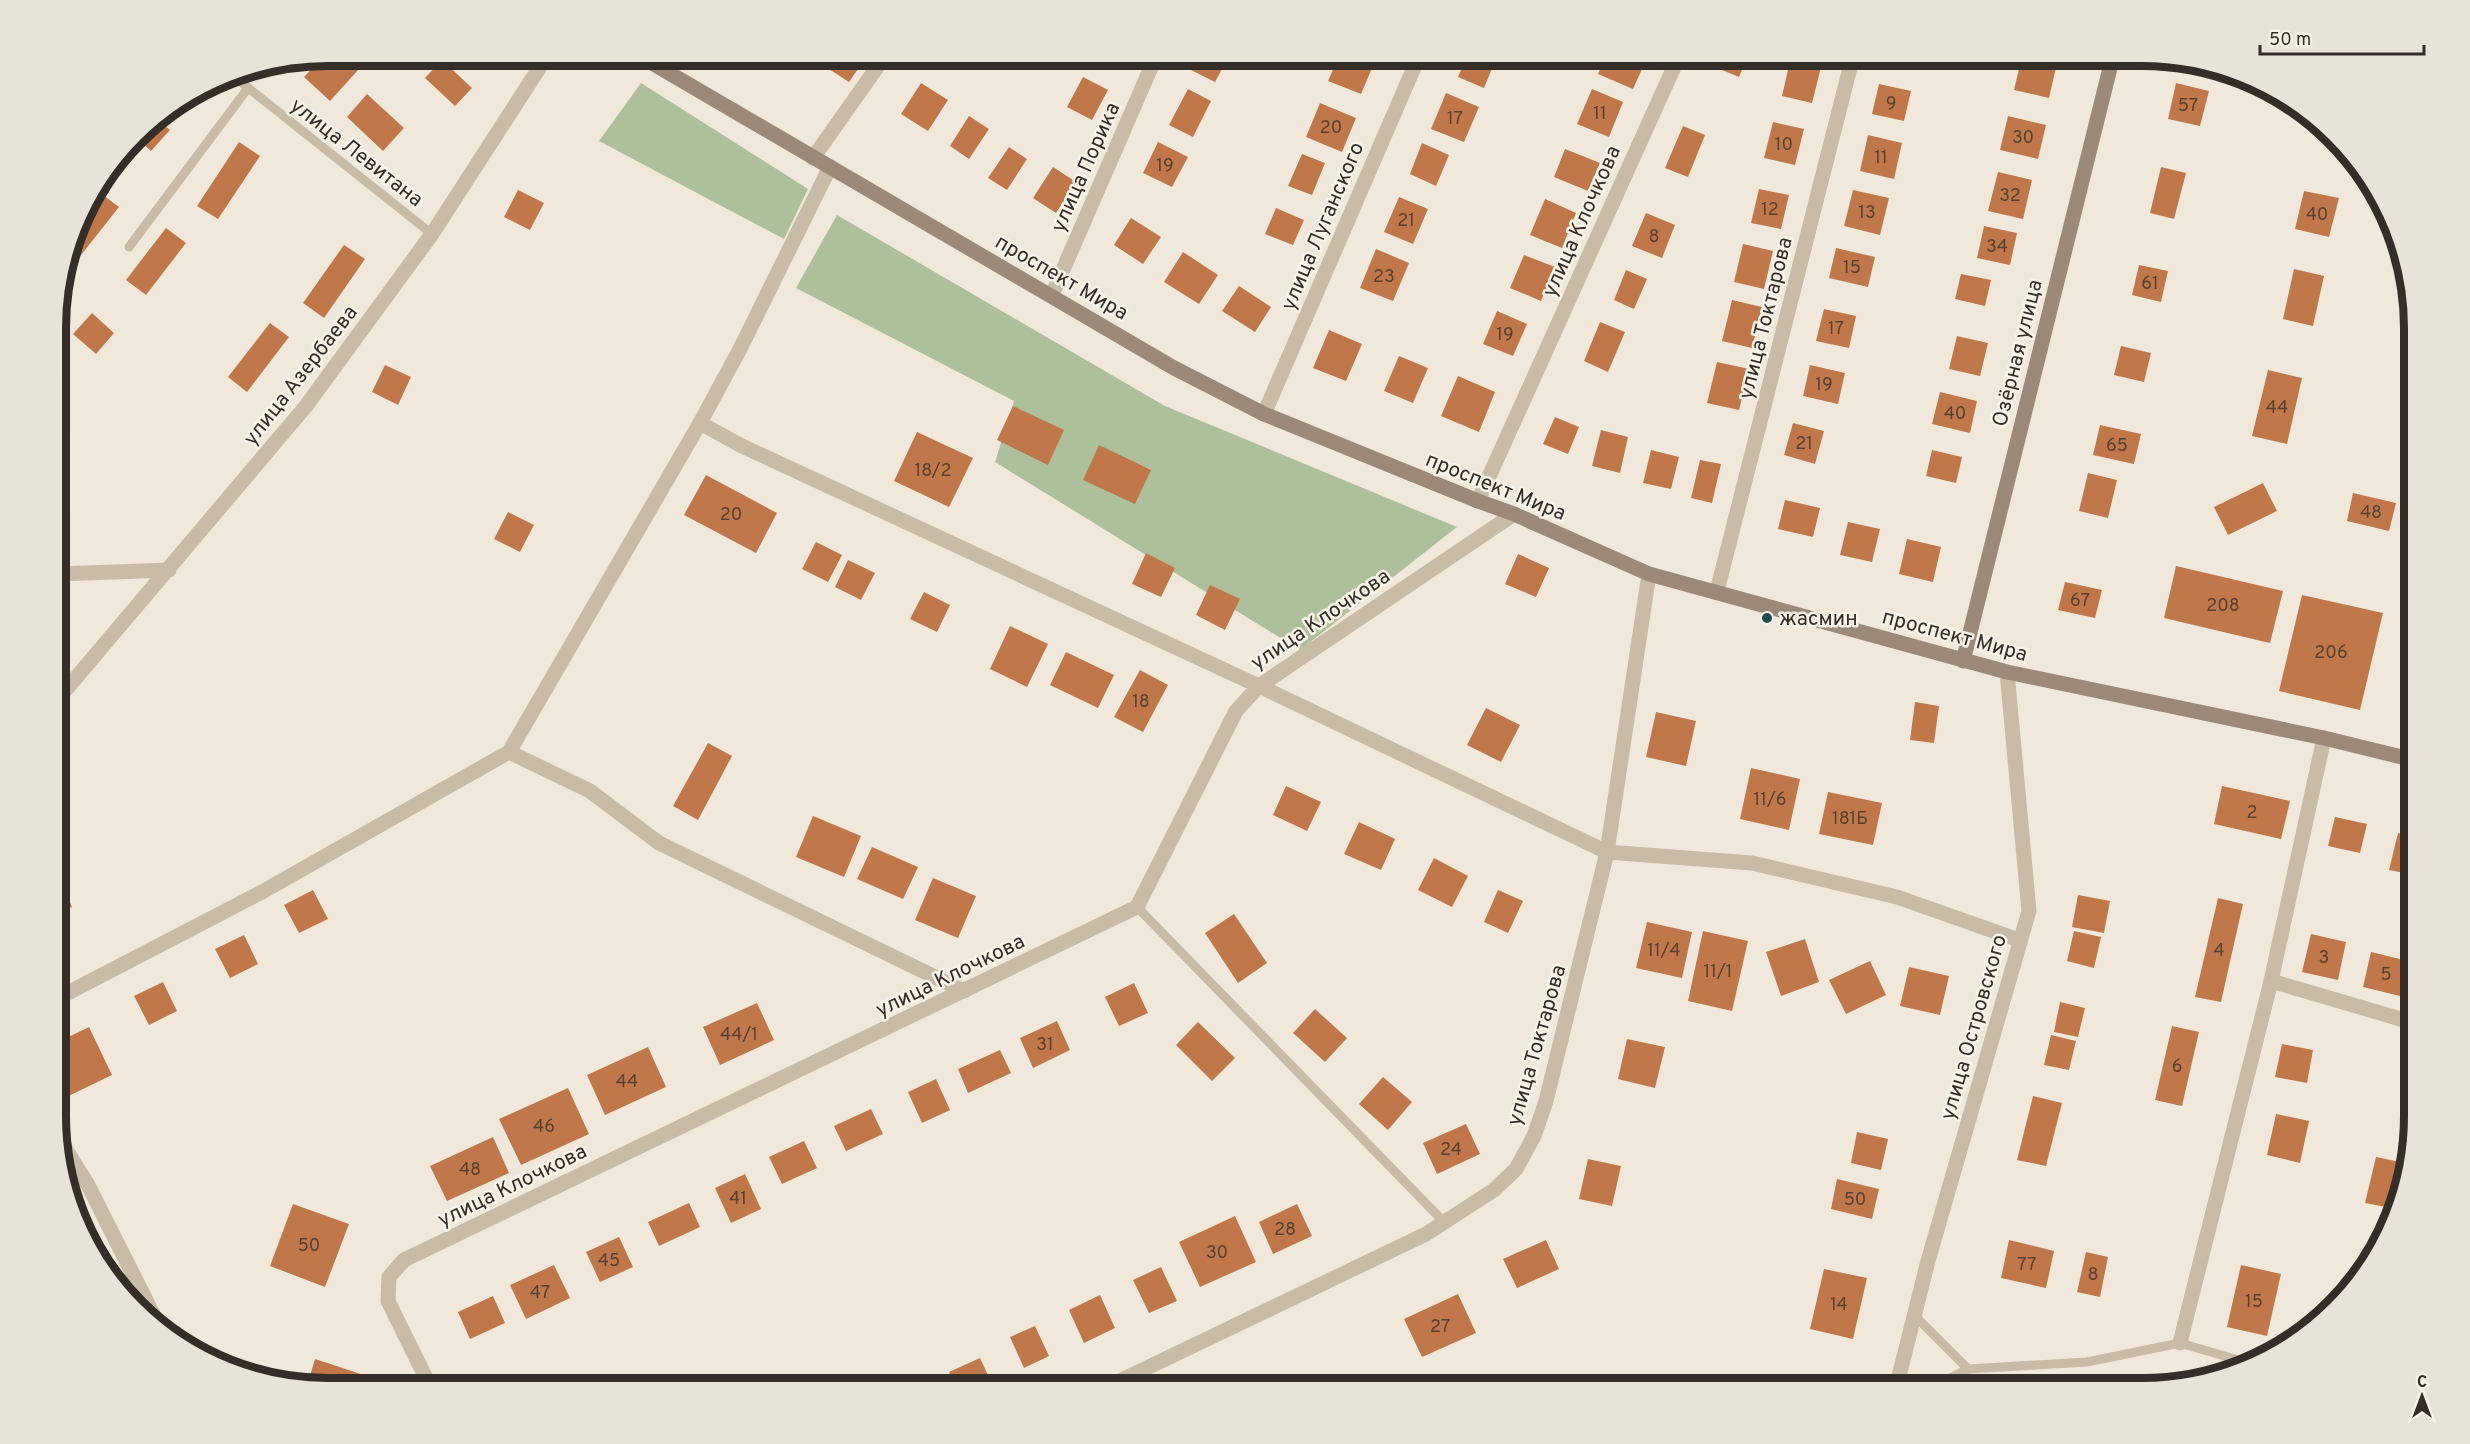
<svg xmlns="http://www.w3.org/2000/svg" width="2470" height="1444" font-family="Overpass,sans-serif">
<rect width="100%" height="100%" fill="#f0e9db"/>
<g fill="#aebf9c">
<path d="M 641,83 L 808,189 L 784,239 L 599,141 Z"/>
<path d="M 837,215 L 1165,406 L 1457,527 L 1300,650 L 995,462 L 1014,401 L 796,288 Z"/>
</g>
<g fill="#c0774a">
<path d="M 344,56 L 359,69 L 330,101 L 304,77 L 323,57 Z"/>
<path d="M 471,56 L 496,56 L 484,68 Z"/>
<path d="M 818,56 L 867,56 L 849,82 L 815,60 Z"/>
<path d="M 1092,56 L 1127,56 L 1120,70 Z"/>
<path d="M 1196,56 L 1229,56 L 1215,82 L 1189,69 Z"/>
<path d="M 1339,56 L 1377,56 L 1361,94 L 1328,81 Z"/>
<path d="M 1467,56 L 1497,56 L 1484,88 L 1458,77 Z"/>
<path d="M 1606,56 L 1647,58 L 1633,89 L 1598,74 Z"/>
<path d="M 1714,56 L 1748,56 L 1739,77 L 1710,65 Z"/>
<path d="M 1883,56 L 1919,56 L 1916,68 L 1882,60 Z"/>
<path d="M 2022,56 L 2057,63 L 2049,98 L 2014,90 Z"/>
<path d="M 442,60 L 472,88 L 455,106 L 425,78 Z"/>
<path d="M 1790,61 L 1821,67 L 1812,103 L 1782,96 Z"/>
<path d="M 1083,77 L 1108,90 L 1092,120 L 1067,107 Z"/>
<path d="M 921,83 L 948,100 L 928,131 L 901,114 Z"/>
<path d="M 2176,83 L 2209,91 L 2200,126 L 2168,119 Z"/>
<path d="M 1879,84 L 1911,91 L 1904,121 L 1872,114 Z"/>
<path d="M 1188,89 L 1211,101 L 1193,137 L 1169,125 Z"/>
<path d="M 1592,89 L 1623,102 L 1609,137 L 1577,124 Z"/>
<path d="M 1446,93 L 1479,107 L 1464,142 L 1431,129 Z"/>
<path d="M 367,94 L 404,128 L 383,151 L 347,117 Z"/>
<path d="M 1320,103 L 1356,118 L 1342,152 L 1306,137 Z"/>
<path d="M 969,116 L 989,129 L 969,159 L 950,146 Z"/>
<path d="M 2008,116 L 2046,125 L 2038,159 L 2000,150 Z"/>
<path d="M 156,118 L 170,130 L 151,151 L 137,138 L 148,123 Z"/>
<path d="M 1773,122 L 1804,129 L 1795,165 L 1764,158 Z"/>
<path d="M 1683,126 L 1705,135 L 1688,177 L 1665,168 Z"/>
<path d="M 2329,131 L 2334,135 L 2341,143 L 2326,140 Z"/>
<path d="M 1868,135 L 1902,143 L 1894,179 L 1860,171 Z"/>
<path d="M 239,142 L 260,156 L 218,219 L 197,206 Z"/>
<path d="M 1158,142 L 1188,157 L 1172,187 L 1143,173 Z"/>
<path d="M 1422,143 L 1449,155 L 1436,186 L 1410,174 Z"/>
<path d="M 1009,147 L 1027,159 L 1007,190 L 988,178 Z"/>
<path d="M 1565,149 L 1600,163 L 1588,191 L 1554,177 Z"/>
<path d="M 1302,154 L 1325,163 L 1312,195 L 1288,186 Z"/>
<path d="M 1053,167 L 1076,182 L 1056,213 L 1033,198 Z"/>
<path d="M 2161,167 L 2186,173 L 2174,219 L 2150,213 Z"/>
<path d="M 1998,172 L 2032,180 L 2023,219 L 1988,211 Z"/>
<path d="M 1759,189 L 1789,195 L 1781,229 L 1751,223 Z"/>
<path d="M 518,190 L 544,203 L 530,230 L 504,217 Z"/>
<path d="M 1853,190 L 1889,198 L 1880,235 L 1844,226 Z"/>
<path d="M 2304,191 L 2339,198 L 2329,237 L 2295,229 Z"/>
<path d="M 99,192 L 119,207 L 74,264 L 68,259 L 82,214 Z"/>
<path d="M 1399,197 L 1428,209 L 1413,244 L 1384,232 Z"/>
<path d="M 1545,199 L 1576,213 L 1562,248 L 1530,235 Z"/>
<path d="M 1276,208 L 1304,220 L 1293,245 L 1265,234 Z"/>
<path d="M 1646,213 L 1675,225 L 1662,258 L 1632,246 Z"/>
<path d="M 1131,218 L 1161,237 L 1143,264 L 1114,245 Z"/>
<path d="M 1984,226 L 2017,233 L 2010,265 L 1977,258 Z"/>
<path d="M 166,228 L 186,243 L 146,295 L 126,280 Z"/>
<path d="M 1743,244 L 1773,251 L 1764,289 L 1734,282 Z"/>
<path d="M 344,245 L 365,259 L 324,318 L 303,303 Z"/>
<path d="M 1836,248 L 1875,257 L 1868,287 L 1829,278 Z"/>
<path d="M 1376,249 L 1409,263 L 1393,301 L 1360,288 Z"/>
<path d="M 1183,252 L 1218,275 L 1199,304 L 1164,282 Z"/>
<path d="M 1524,255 L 1555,267 L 1541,301 L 1510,288 Z"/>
<path d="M 2139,265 L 2168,271 L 2161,302 L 2132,295 Z"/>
<path d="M 2294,269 L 2324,276 L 2313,326 L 2283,319 Z"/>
<path d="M 1626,270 L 1647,279 L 1634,309 L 1614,300 Z"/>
<path d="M 1961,274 L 1991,280 L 1985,306 L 1955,299 Z"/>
<path d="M 1239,286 L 1271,307 L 1255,332 L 1222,311 Z"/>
<path d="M 1732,300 L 1762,307 L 1752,348 L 1722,341 Z"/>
<path d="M 1824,309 L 1856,316 L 1849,348 L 1816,341 Z"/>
<path d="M 1497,311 L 1527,324 L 1513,356 L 1483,344 Z"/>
<path d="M 92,313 L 114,333 L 96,354 L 73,334 Z"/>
<path d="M 1600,322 L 1625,332 L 1608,372 L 1584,361 Z"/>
<path d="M 270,323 L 289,337 L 247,392 L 228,377 Z"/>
<path d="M 1329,330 L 1362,344 L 1346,381 L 1313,368 Z"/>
<path d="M 1957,336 L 1988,343 L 1980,376 L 1949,369 Z"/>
<path d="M 2121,346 L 2151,353 L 2144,382 L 2114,375 Z"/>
<path d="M 1399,356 L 1428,368 L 1413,403 L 1384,391 Z"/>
<path d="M 1717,362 L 1749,369 L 1739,410 L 1707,403 Z"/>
<path d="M 385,365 L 411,377 L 398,405 L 372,392 Z"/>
<path d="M 1810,365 L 1845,373 L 1838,404 L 1803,396 Z"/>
<path d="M 2268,370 L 2302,378 L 2287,444 L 2252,436 Z"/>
<path d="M 1458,376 L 1495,392 L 1479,432 L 1441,416 Z"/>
<path d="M 1940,392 L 1977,401 L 1970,433 L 1932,424 Z"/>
<path d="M 1013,406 L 1064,430 L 1048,465 L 997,440 Z"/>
<path d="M 1555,417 L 1579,427 L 1568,454 L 1543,444 Z"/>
<path d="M 1793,423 L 1824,431 L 1815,464 L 1784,455 Z"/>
<path d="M 2100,425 L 2141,434 L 2134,464 L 2093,455 Z"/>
<path d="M 1601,430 L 1628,437 L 1620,473 L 1592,466 Z"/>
<path d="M 917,432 L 973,458 L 949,507 L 894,481 Z"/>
<path d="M 1099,445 L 1151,470 L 1135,504 L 1083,480 Z"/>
<path d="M 1651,450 L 1679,457 L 1671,489 L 1643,483 Z"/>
<path d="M 1932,450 L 1962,457 L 1956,483 L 1926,476 Z"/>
<path d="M 1700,460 L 1721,464 L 1712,503 L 1691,498 Z"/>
<path d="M 2088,473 L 2117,480 L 2108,518 L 2079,511 Z"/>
<path d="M 706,475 L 777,513 L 756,553 L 684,515 Z"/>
<path d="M 2263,483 L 2277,511 L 2228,535 L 2214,507 Z"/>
<path d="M 2353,493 L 2396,503 L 2389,531 L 2347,521 Z"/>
<path d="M 1785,500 L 1820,508 L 1813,537 L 1778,529 Z"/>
<path d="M 508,512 L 534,525 L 520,552 L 494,539 Z"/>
<path d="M 1848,522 L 1880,529 L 1872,562 L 1840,555 Z"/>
<path d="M 1907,539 L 1941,547 L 1933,582 L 1899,574 Z"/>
<path d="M 816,542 L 842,555 L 828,582 L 802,569 Z"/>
<path d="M 1146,553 L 1175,568 L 1161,597 L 1132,584 Z"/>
<path d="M 1518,554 L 1549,568 L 1536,597 L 1505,584 Z"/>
<path d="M 848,560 L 875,573 L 861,600 L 835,587 Z"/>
<path d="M 2176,566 L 2283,591 L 2270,643 L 2164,618 Z"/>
<path d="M 2065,582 L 2102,590 L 2095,618 L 2058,610 Z"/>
<path d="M 1210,585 L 1240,599 L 1225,630 L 1196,615 Z"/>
<path d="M 924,592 L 950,605 L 937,632 L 910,619 Z"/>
<path d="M 2302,595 L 2383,613 L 2360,710 L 2279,691 Z"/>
<path d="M 1010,626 L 1048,644 L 1027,687 L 990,669 Z"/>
<path d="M 1066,652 L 1114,675 L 1098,708 L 1050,685 Z"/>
<path d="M 1140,670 L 1168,685 L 1143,732 L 1114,717 Z"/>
<path d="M 1915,702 L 1939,706 L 1934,743 L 1910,740 Z"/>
<path d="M 1486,708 L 1520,725 L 1501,762 L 1467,745 Z"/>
<path d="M 1656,712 L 1696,721 L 1686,766 L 1646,757 Z"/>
<path d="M 708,743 L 732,756 L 698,820 L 673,806 Z"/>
<path d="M 1751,768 L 1800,779 L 1789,830 L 1740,819 Z"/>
<path d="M 1286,786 L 1321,802 L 1307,831 L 1273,815 Z"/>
<path d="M 2222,786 L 2290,801 L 2281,839 L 2214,824 Z"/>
<path d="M 1828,792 L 1882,803 L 1873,845 L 1819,834 Z"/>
<path d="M 813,816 L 861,836 L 844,877 L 796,857 Z"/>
<path d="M 2335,817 L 2367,824 L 2360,853 L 2328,846 Z"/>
<path d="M 1359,822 L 1395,839 L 1381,870 L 1344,854 Z"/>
<path d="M 2398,833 L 2414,836 L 2414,875 L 2389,870 Z"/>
<path d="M 872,847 L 918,867 L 903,899 L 857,879 Z"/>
<path d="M 1434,858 L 1468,876 L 1452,907 L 1418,890 Z"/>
<path d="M 58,874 L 72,907 L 58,912 Z"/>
<path d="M 933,878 L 976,896 L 958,938 L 915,920 Z"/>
<path d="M 313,890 L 328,919 L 299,933 L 284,905 Z"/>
<path d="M 1498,890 L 1523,901 L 1508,933 L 1484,922 Z"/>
<path d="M 2078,895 L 2110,901 L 2104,933 L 2072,927 Z"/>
<path d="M 2218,898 L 2243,904 L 2221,1002 L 2195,997 Z"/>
<path d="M 1234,914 L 1267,963 L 1238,983 L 1205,933 Z"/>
<path d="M 1647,922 L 1692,932 L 1682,978 L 1636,968 Z"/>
<path d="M 1703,931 L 1748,941 L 1732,1011 L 1688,1001 Z"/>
<path d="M 2074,931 L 2101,937 L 2094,968 L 2067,961 Z"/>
<path d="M 2311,934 L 2346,942 L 2338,980 L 2302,972 Z"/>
<path d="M 244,935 L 258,964 L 230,978 L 215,949 Z"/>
<path d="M 1805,939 L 1819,982 L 1781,996 L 1766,952 Z"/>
<path d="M 2371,952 L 2408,961 L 2400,996 L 2363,987 Z"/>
<path d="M 1870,961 L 1886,995 L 1846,1014 L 1829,980 Z"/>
<path d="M 1909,967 L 1949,976 L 1940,1015 L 1900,1006 Z"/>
<path d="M 163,982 L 177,1011 L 149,1025 L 134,996 Z"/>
<path d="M 1134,983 L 1148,1013 L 1119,1026 L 1105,997 Z"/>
<path d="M 2060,1002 L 2085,1008 L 2078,1037 L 2054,1032 Z"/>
<path d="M 757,1003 L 774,1040 L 720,1065 L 703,1027 Z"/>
<path d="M 1315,1009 L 1347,1038 L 1325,1062 L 1293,1033 Z"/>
<path d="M 1057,1021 L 1070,1050 L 1033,1068 L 1020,1038 Z"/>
<path d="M 1198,1022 L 1235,1058 L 1212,1081 L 1176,1045 Z"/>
<path d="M 2172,1026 L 2199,1032 L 2182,1106 L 2155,1100 Z"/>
<path d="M 89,1027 L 112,1075 L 58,1101 L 58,1042 Z"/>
<path d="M 2051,1035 L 2076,1041 L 2069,1070 L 2044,1065 Z"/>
<path d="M 1627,1039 L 1665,1047 L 1655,1088 L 1618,1079 Z"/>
<path d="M 2282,1044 L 2313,1050 L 2307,1083 L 2275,1077 Z"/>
<path d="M 648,1047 L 666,1087 L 605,1115 L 587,1075 Z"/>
<path d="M 1000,1050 L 1011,1073 L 968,1093 L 958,1069 Z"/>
<path d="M 1383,1077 L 1412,1102 L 1388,1130 L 1359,1104 Z"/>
<path d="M 936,1079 L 950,1110 L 922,1123 L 908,1092 Z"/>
<path d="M 568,1088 L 589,1134 L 521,1165 L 499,1119 Z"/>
<path d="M 2033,1096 L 2062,1103 L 2046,1166 L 2017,1160 Z"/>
<path d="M 871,1109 L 883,1134 L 846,1151 L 834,1126 Z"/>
<path d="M 2276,1114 L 2309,1121 L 2300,1163 L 2267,1155 Z"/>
<path d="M 1466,1124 L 1480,1154 L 1437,1174 L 1423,1143 Z"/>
<path d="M 1857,1132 L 1888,1139 L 1881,1170 L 1851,1163 Z"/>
<path d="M 493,1137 L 509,1173 L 447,1201 L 430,1166 Z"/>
<path d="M 804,1141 L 817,1168 L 782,1184 L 769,1157 Z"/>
<path d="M 2376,1157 L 2405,1163 L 2391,1208 L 2365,1203 Z"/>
<path d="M 1588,1159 L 1621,1166 L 1612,1206 L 1579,1199 Z"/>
<path d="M 745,1174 L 761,1209 L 731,1223 L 715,1188 Z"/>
<path d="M 1837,1179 L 1879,1189 L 1872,1219 L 1831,1209 Z"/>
<path d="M 689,1203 L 700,1227 L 659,1246 L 648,1222 Z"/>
<path d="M 293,1204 L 349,1224 L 325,1287 L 270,1266 Z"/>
<path d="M 1297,1204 L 1312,1236 L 1273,1254 L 1259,1222 Z"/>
<path d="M 1235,1216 L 1256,1262 L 1200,1287 L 1179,1242 Z"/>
<path d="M 619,1237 L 633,1267 L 600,1282 L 586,1252 Z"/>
<path d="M 1546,1240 L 1559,1269 L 1517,1288 L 1503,1259 Z"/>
<path d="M 2009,1240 L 2054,1251 L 2046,1288 L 2001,1278 Z"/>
<path d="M 2086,1252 L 2108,1257 L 2100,1297 L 2077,1292 Z"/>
<path d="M 554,1265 L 570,1298 L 526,1319 L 510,1285 Z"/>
<path d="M 2241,1265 L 2281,1274 L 2267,1336 L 2227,1327 Z"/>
<path d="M 1161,1267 L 1177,1301 L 1149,1313 L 1133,1280 Z"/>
<path d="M 1824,1269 L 1867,1278 L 1853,1339 L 1810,1329 Z"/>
<path d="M 2335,1292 L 2345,1295 L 2331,1312 Z"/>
<path d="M 1458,1294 L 1476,1333 L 1422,1357 L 1404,1319 Z"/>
<path d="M 1100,1295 L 1115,1328 L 1084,1343 L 1069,1310 Z"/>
<path d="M 493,1296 L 505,1323 L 470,1339 L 458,1312 Z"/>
<path d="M 1035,1326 L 1049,1356 L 1024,1368 L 1010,1337 Z"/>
<path d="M 980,1358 L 994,1388 L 957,1388 L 949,1372 Z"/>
<path d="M 315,1359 L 367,1376 L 363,1388 L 307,1386 Z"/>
</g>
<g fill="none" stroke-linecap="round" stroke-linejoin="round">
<g stroke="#c8bba8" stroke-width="9">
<path d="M 232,75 L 432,234"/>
<path d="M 129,247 L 248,88"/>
<path d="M 1137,907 L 1444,1222"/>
<path d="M 1914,1315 L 1968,1369"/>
<path d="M 1930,1388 L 1968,1369 L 2087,1362 L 2180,1343 L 2245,1362"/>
</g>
<g stroke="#c8bba8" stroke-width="15">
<path d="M 813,158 L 885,56"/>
<path d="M 830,167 L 741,347 L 700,423 L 740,445 L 1259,686 L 1607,852 L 1752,863 L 1897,897 L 2019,940"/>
<path d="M 1052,295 L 1156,56"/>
<path d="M 1264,414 L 1419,56"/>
<path d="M 1478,501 L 1679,56"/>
<path d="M 58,574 L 169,570"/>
<path d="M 1717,591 L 1853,56"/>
<path d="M 58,699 L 306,406 L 432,234 L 547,56"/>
<path d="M 509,752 L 590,791 L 659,843 L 964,991"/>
<path d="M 2271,981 L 2414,1023"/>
<path d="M 58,998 L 262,892 L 509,752 L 700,423"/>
<path d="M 58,1137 L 88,1185 L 154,1316"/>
<path d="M 2180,1343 L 2271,981 L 2324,738"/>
<path d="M 431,1388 L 388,1301 L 389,1277 L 404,1260 L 1137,907 L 1236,711 L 1259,686 L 1514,514"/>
<path d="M 1105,1388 L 1426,1234 L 1494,1190 L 1516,1169 L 1534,1136 L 1546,1101 L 1607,852 L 1649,574"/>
<path d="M 1896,1388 L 1928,1261 L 2029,911 L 2007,672"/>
</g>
<g stroke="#9b8a7a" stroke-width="15">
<path d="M 640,56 L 1174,368 L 1264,414 L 1478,501 L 1514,514 L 1649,574 L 2007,672 L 2324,738 L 2414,760"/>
<path d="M 1963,661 L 2113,56"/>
</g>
</g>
<circle fill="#204a54" stroke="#f8f3e8" stroke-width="2" cx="1767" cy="618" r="6"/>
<g text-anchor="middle" stroke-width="5" stroke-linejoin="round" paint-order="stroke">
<g font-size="18" fill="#584030">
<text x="1891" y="109">9</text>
<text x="2188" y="111">57</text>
<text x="1600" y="119">11</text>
<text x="1455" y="124">17</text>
<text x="1331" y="133">20</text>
<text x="2023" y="143">30</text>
<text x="1784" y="150">10</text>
<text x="1881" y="163">11</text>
<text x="1165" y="171">19</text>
<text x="2010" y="201">32</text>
<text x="1770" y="215">12</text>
<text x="1867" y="218">13</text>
<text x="2317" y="220">40</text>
<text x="1406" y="226">21</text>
<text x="1654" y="242">8</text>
<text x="1997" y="252">34</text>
<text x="1852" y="273">15</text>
<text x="1384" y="282">23</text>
<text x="2150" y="289">61</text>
<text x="1836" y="334">17</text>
<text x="1505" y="340">19</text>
<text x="1824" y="390">19</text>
<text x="2277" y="413">44</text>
<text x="1955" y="419">40</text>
<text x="1804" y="449">21</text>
<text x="2117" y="451">65</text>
<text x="933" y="476">18/2</text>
<text x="2371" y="518">48</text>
<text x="731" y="520">20</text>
<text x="2080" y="606">67</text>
<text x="2223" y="611">208</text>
<text x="2331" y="658">206</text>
<text x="1141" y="707">18</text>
<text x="1770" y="805">11/6</text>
<text x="2252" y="818">2</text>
<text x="1850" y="824">181Б</text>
<text x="1664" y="956">11/4</text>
<text x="2219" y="956">4</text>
<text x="2324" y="963">3</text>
<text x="1718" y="977">11/1</text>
<text x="2386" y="980">5</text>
<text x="739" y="1040">44/1</text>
<text x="1045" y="1050">31</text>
<text x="2177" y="1072">6</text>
<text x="627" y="1087">44</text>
<text x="544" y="1132">46</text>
<text x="1451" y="1155">24</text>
<text x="470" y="1175">48</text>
<text x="738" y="1204">41</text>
<text x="1855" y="1205">50</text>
<text x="1285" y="1235">28</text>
<text x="309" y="1251">50</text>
<text x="1217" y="1258">30</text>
<text x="609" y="1266">45</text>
<text x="2027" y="1270">77</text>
<text x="2093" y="1280">8</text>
<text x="540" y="1298">47</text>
<text x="2254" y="1307">15</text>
<text x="1839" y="1310">14</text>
<text x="1440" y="1332">27</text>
</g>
<g font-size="21" fill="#352e28" stroke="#f8f3e8">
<text transform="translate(357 152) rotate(38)" y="7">улица Левитана</text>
<text transform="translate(1085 167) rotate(-66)" y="7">улица Порика</text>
<text transform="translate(1581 221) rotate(-66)" y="7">улица Клочкова</text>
<text transform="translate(1322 226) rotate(-67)" y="7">улица Луганского</text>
<text transform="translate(1062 277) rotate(30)" y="7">проспект Мира</text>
<text transform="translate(1765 318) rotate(-76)" y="7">улица Токтарова</text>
<text transform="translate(2017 353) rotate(-76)" y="7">Озёрная улица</text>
<text transform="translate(300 375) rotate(-52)" y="7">улица Азербаева</text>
<text transform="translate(1496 486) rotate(22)" y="7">проспект Мира</text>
<text transform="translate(1320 619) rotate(-34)" y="7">улица Клочкова</text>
<text transform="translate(1955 635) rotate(15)" y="7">проспект Мира</text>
<text transform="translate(950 975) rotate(-26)" y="7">улица Клочкова</text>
<text transform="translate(1973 1027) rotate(-74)" y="7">улица Островского</text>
<text transform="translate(1536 1045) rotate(-74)" y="7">улица Токтарова</text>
<text transform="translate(512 1185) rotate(-26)" y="7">улица Клочкова</text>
</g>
<g font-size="21" fill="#352e28" stroke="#f8f3e8" text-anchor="start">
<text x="1779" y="625">жасмин</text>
</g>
</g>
<path d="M0 0H2470V1444H0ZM328 66H2142A262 262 0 0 1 2404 328V1116A262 262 0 0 1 2142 1378H328A262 262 0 0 1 66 1116V328A262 262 0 0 1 328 66Z" fill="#e8e3d9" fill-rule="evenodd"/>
<path fill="none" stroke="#352e28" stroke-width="8" d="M328 66H2142A262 262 0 0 1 2404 328V1116A262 262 0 0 1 2142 1378H328A262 262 0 0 1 66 1116V328A262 262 0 0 1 328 66Z"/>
<g transform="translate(2422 1396)" stroke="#f8f3e8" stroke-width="4.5" paint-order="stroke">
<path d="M0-4.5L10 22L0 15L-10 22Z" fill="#352e28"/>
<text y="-9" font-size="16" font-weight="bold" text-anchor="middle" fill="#352e28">С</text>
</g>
<path d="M2260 45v9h164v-9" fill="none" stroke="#352e28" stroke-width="3"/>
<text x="2269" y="45" font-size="18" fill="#352e28" stroke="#f8f3e8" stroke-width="4.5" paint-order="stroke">50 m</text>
</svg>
